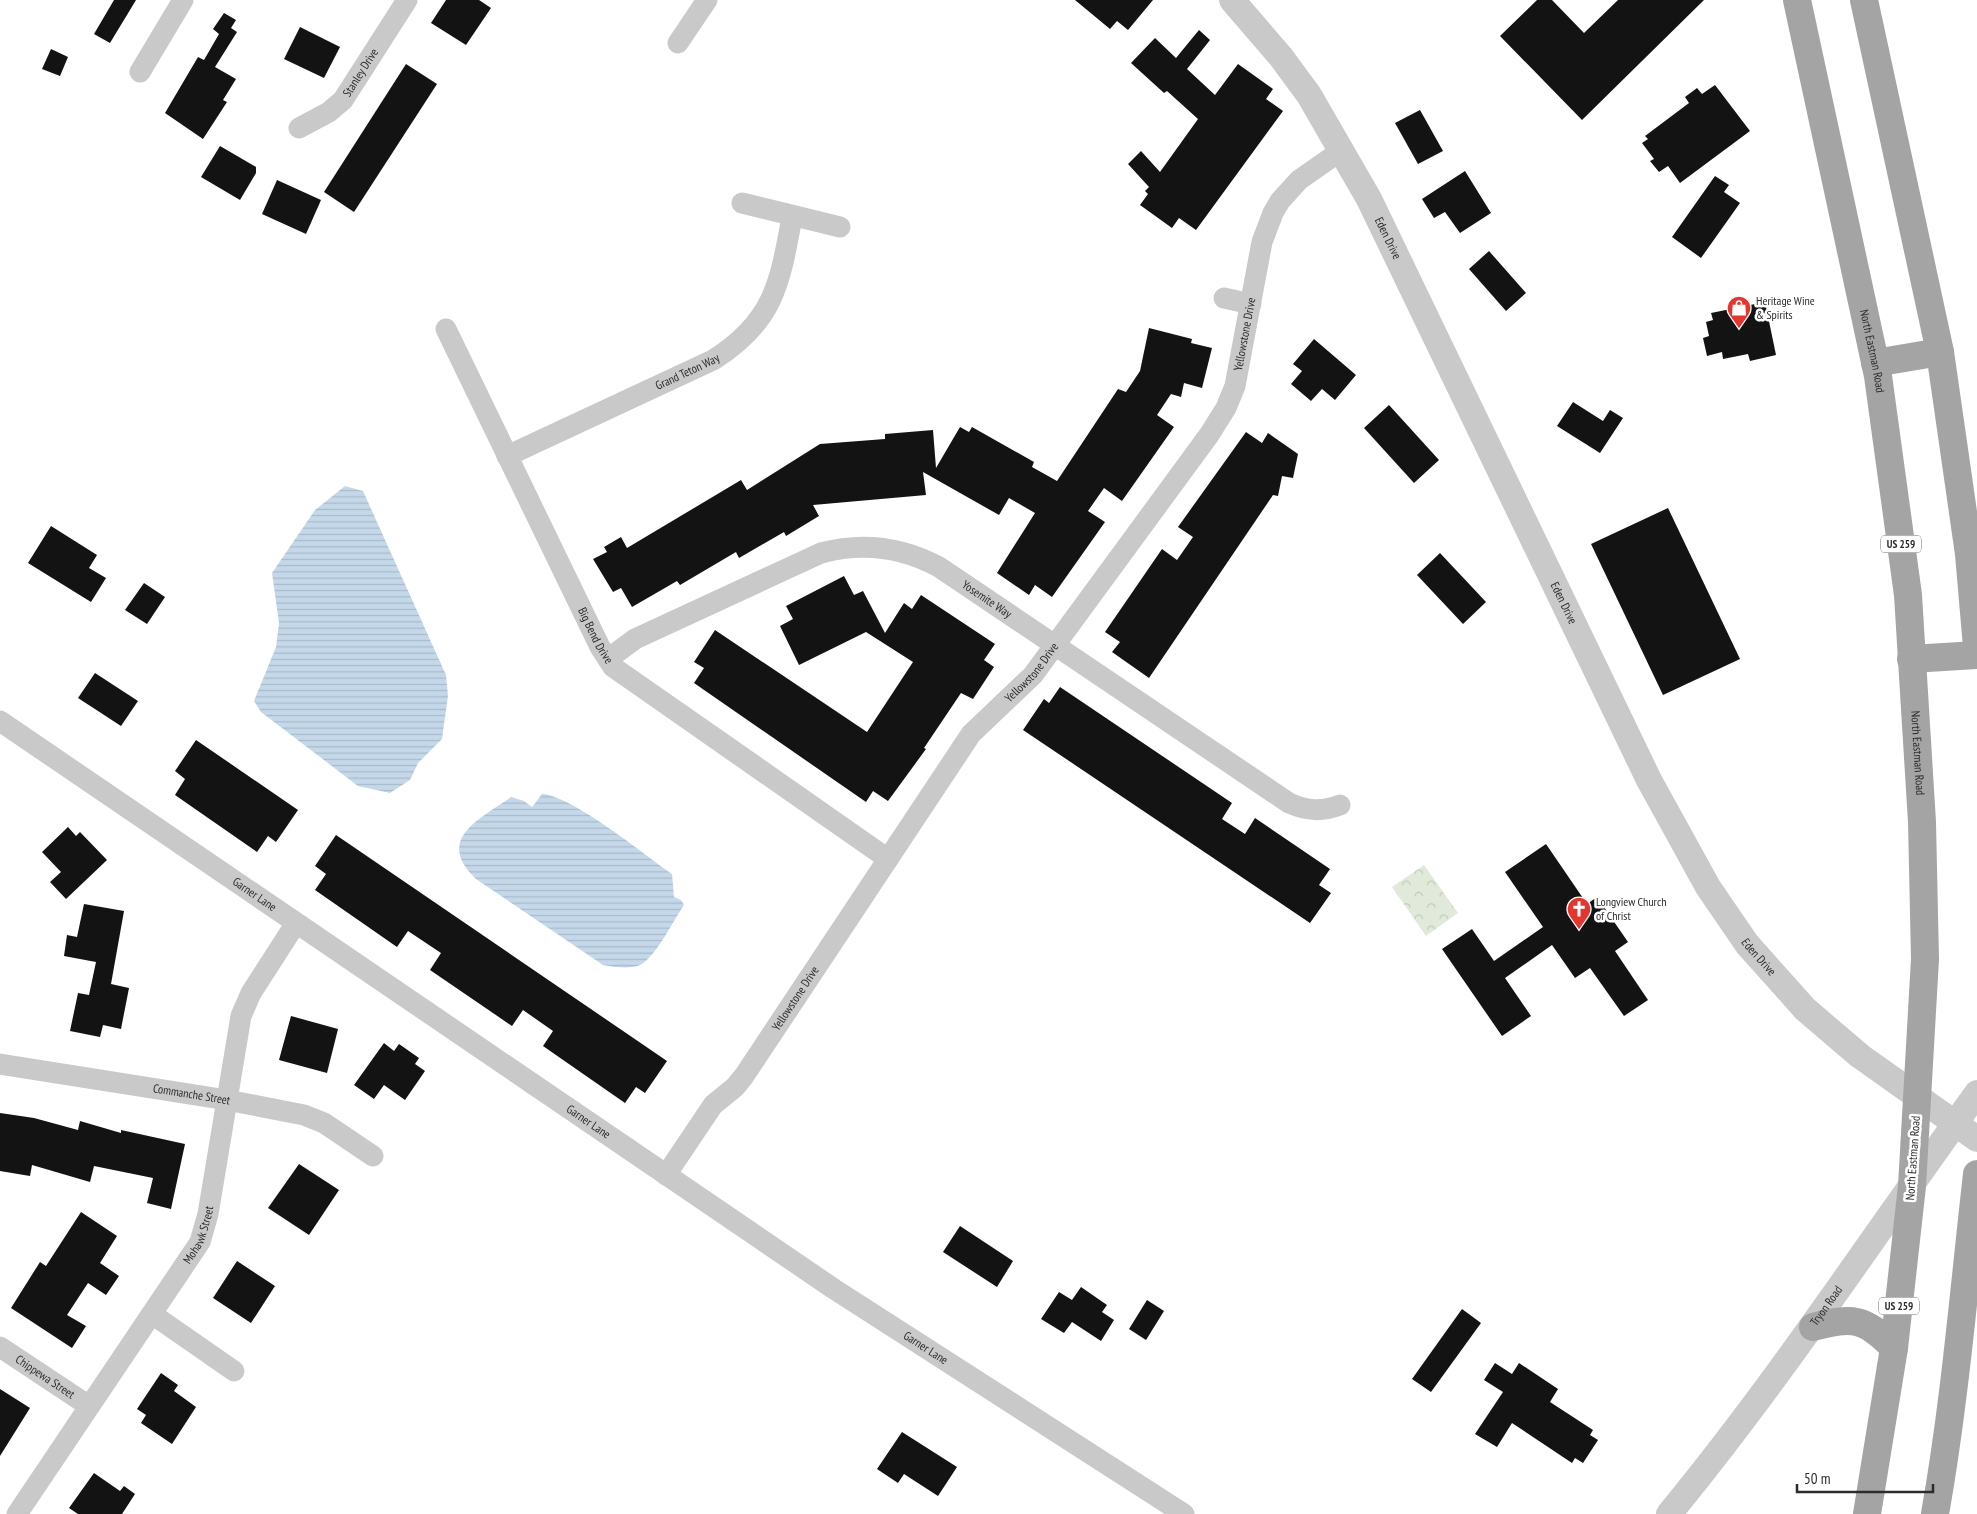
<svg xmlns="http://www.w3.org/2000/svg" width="1977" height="1514" font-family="'PT Sans Narrow',sans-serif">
<defs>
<pattern id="park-crowns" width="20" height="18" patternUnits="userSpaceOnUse" patternTransform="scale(1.25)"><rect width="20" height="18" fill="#e1eada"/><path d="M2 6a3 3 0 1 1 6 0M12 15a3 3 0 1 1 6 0" fill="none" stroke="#c1c9bb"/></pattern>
<pattern id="water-rules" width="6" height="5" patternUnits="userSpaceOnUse" patternTransform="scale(1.25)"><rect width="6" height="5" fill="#c5d8ea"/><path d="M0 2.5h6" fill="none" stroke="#a9bac9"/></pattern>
</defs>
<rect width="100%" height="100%" fill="#fff"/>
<path fill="url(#park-crowns)" d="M 1424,865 L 1458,913 L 1426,936 L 1392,887 Z"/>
<g fill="url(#water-rules)">
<path d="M 345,486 L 363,491 L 446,675 L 448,696 L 442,739 L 418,763 L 410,780 L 390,793 L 358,786 L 261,712 L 254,701 L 276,647 L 279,623 L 272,573 L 315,510 Z"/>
<path d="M 542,794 C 571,795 645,855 672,874 L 674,897 L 681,900 L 684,905 C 673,921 658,953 642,964 C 631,970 614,967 603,965 L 476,879 C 434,839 480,819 511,797 L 524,801 L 532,807 Z"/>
</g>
<g fill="#131313">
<path d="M 114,0 L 136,0 L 110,43 L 94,34 Z"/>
<path d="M 446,0 L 479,0 L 491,8 L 466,45 L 431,23 Z"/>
<path d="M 1075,0 L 1153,0 L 1128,30 L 1117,21 L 1110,29 Z"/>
<path d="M 1537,0 L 1552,0 L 1584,33 L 1618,0 L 1704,0 L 1582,120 L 1500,36 Z"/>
<path d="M 224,13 L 236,20 L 231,28 L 237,32 L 215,67 L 236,79 L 223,100 L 227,102 L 203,139 L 165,113 L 198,57 L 204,60 L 219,34 L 213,29 Z"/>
<path d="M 300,27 L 340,47 L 324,78 L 284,59 Z"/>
<path d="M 1199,30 L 1210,40 L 1187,69 L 1215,95 L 1238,64 L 1273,89 L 1266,99 L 1283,111 L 1196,230 L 1179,218 L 1172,228 L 1140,205 L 1148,194 L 1145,191 L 1149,187 L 1128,164 L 1141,151 L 1160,172 L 1198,119 L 1167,91 L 1164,93 L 1131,63 L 1155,38 L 1176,58 Z"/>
<path d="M 51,49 L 68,57 L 60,76 L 42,69 Z"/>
<path d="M 406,64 L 437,84 L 354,212 L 324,192 Z"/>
<path d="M 1715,85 L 1750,131 L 1680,183 L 1668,166 L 1659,172 L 1650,161 L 1654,159 L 1642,143 L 1648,139 L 1645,136 L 1689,103 L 1685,97 L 1697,88 L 1702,94 Z"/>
<path d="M 1420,110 L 1443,151 L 1418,164 L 1395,123 Z"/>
<path d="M 220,146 L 256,167 L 256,173 L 240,200 L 201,177 Z"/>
<path d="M 1465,171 L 1491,213 L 1460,233 L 1445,212 L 1434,218 L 1422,199 Z"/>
<path d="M 1715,176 L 1729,185 L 1724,192 L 1740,203 L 1701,258 L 1672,237 Z"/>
<path d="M 277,180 L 321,200 L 306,234 L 262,214 Z"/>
<path d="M 1489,251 L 1526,293 L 1506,311 L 1469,269 Z"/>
<path d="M 1765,302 L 1776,355 L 1750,361 L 1748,354 L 1723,359 L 1722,352 L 1707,356 L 1703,338 L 1709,336 L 1706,322 L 1713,320 L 1711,313 Z"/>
<path d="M 1149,328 L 1192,339 L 1191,343 L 1212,348 L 1202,388 L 1184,383 L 1181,397 L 1171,394 L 1157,415 L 1174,427 L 1122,501 L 1104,488 L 1088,511 L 1105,522 L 1052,597 L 1035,585 L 1029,595 L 997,573 L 1035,513 L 1009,498 L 999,515 L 923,472 L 926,495 L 813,505 L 819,516 L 786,536 L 784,532 L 739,558 L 736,552 L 680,585 L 677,581 L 632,607 L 621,588 L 613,592 L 593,559 L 607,552 L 604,547 L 621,537 L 627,548 L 741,480 L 747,490 L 820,444 L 885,439 L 885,434 L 933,430 L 936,468 L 960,427 L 969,432 L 972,427 L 1034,462 L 1032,467 L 1057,481 L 1118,389 L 1126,392 L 1140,371 Z"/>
<path d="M 1314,339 L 1356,375 L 1335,400 L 1322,389 L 1311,401 L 1291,384 L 1302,371 L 1293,364 Z"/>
<path d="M 1573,402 L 1603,421 L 1610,410 L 1623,418 L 1600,453 L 1557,426 Z"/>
<path d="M 1389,405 L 1439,460 L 1414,483 L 1364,428 Z"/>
<path d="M 1246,432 L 1262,443 L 1268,433 L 1298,454 L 1293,478 L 1282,476 L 1278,496 L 1273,495 L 1149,678 L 1112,652 L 1120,642 L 1105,632 L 1162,549 L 1177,560 L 1193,537 L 1178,527 Z"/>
<path d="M 1668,508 L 1740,659 L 1663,695 L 1591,544 Z"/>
<path d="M 51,526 L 97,555 L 89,568 L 106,578 L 91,602 L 28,563 Z"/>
<path d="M 1440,553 L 1486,602 L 1463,624 L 1417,575 Z"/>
<path d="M 844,576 L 854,595 L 863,591 L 885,633 L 904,603 L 912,609 L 921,595 L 995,644 L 984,660 L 994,667 L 973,699 L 961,693 L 924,748 L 926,749 L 888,801 L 873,791 L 866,802 L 694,683 L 704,668 L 694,662 L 715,630 L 867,732 L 913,662 L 866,632 L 799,665 L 780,626 L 793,619 L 786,606 Z"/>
<path d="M 144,583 L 165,597 L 147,624 L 125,610 Z"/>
<path d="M 95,673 L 138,701 L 121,726 L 78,698 Z"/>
<path d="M 1060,687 L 1232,803 L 1222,819 L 1245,834 L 1255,818 L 1330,869 L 1319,885 L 1331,893 L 1310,923 L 1023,730 L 1044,699 L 1049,703 Z"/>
<path d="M 196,740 L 298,810 L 276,842 L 268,836 L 257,852 L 175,795 L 185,779 L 175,771 Z"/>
<path d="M 68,827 L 76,836 L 80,832 L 107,860 L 66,899 L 50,882 L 61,872 L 42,852 Z"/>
<path d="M 336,835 L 667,1061 L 645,1093 L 636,1087 L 625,1103 L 543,1046 L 553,1031 L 523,1010 L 512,1026 L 430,970 L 441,953 L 408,931 L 397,947 L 315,890 L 326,874 L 315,866 Z"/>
<path d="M 1546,844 L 1587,904 L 1597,897 L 1628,942 L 1615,951 L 1648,1000 L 1624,1016 L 1590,968 L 1575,978 L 1552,945 L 1505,978 L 1531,1016 L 1502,1036 L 1442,949 L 1472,929 L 1494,961 L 1543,927 L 1505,872 Z"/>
<path d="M 84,904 L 124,911 L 111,984 L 129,988 L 121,1029 L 103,1025 L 100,1037 L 70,1031 L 78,993 L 89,995 L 96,962 L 64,956 L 67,935 L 77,937 Z"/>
<path d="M 291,1016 L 338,1029 L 327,1073 L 279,1060 Z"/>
<path d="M 384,1043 L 394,1051 L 399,1044 L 419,1058 L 415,1064 L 425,1071 L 405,1100 L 384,1085 L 374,1099 L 354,1085 Z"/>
<path d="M 0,1113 L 34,1118 L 78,1130 L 80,1121 L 121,1133 L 121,1130 L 185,1144 L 171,1209 L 147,1203 L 153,1178 L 94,1166 L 90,1182 L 32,1165 L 30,1176 L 0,1171 Z"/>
<path d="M 299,1164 L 339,1190 L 309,1235 L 268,1208 Z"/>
<path d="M 81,1212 L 117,1236 L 100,1263 L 119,1276 L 106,1295 L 88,1283 L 67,1315 L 86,1326 L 72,1348 L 11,1308 L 40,1262 L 46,1266 Z"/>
<path d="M 960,1226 L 1013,1261 L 997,1287 L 943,1252 Z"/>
<path d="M 237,1261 L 275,1286 L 251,1323 L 213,1298 Z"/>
<path d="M 1081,1287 L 1107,1305 L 1102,1312 L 1114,1320 L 1101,1341 L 1072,1322 L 1064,1333 L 1041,1319 L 1059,1292 L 1072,1300 Z"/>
<path d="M 1147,1300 L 1164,1311 L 1146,1340 L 1129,1329 Z"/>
<path d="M 1462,1309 L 1481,1323 L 1431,1392 L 1412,1379 Z"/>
<path d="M 1495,1363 L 1512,1374 L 1519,1363 L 1558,1389 L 1550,1402 L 1593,1430 L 1590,1435 L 1598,1440 L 1583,1463 L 1575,1458 L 1572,1463 L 1512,1423 L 1497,1447 L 1475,1434 L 1503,1392 L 1484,1380 Z"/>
<path d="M 161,1373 L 178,1385 L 174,1391 L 196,1407 L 172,1444 L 141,1423 L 146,1415 L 137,1409 Z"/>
<path d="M 0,1389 L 30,1408 L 0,1456 Z"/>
<path d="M 902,1432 L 957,1467 L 938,1496 L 904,1474 L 898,1483 L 877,1469 Z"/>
<path d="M 94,1473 L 120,1491 L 124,1486 L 135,1494 L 122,1514 L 78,1514 L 69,1508 Z"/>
</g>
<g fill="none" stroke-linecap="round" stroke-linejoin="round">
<g stroke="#c9c9c9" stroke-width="21">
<path d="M 678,43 L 707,0"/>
<path d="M 140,72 L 183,0"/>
<path id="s1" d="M 299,128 L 329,112 L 343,100 L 407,0"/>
<path d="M 742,203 L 840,227"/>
<path d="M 1224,298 L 1251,304"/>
<path id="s2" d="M 446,329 L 600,647 L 613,667 L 888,859"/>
<path id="s3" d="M 507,456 L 713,360 C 774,322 780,283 792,217"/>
<path id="s4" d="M 608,659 L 635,639 L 821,553 C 862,542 902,547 939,567 L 1289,803 C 1307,811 1322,812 1340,805"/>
<path id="s5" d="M 0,721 L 834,1289 L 1184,1514"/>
<path id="s6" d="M 0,1064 L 227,1100 L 304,1115 L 324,1123 L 373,1156"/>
<path id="s7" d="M 666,1175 L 713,1105 L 735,1087 L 744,1076 L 971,734 L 1033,675 L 1209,435 L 1226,408 L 1235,386 L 1262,242 L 1273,213 L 1280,201 L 1299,180 L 1342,150"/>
<path d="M 152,1314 L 234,1371"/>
<path id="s8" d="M 0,1347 L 89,1406"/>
<path id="s9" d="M 17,1514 L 200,1242 L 208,1214 L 241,1016 L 251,993 L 296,923"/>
</g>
<g stroke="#c9c9c9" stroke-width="26">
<path id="s10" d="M 1232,0 L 1281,57 L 1309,95 L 1369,199 L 1649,780 L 1708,887 L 1747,944 L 1805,1009 L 1860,1056 L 1977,1139"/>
<path id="s11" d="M 1669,1514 C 1780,1379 1875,1234 1977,1093"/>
</g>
<g stroke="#a4a4a4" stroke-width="28">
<path id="s12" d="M 1797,0 L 1878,376 L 1908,595 L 1922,822 L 1925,959 L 1912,1186 L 1894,1348 L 1867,1514"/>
<path d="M 1864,0 L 1940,352 L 1969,554 L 1977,647"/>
<path d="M 1875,363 L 1940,352"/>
<path d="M 1911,659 L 1977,655"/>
<path d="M 1813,1327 C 1853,1317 1864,1317 1894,1348"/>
<path d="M 1935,1514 C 1955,1401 1964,1288 1977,1174"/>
</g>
</g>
<defs>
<symbol id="shop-pin" viewBox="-11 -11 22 30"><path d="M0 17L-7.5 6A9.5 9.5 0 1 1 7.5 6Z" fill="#e3362e" stroke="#fff"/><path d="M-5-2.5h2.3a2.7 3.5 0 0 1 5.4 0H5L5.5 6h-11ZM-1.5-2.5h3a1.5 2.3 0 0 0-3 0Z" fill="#fff"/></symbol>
<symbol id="church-pin" viewBox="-11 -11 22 30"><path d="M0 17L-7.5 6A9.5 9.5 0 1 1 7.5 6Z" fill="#e3362e" stroke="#fff"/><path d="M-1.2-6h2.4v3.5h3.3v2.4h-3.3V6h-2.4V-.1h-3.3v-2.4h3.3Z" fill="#fff"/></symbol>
</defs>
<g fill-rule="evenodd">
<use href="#shop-pin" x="1725" y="294" width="28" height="38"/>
<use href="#church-pin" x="1565" y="895" width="28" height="38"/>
</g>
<g text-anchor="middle" stroke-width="5" stroke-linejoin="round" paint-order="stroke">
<g fill="#fff" stroke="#6b6b6b" stroke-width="1">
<rect x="1881" y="535.5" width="40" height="17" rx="4"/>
<rect x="1879" y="1297.5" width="40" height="17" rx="4"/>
</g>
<g font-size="11" font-weight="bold" fill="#2c2c2c">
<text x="1901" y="548">US 259</text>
<text x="1899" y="1310">US 259</text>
</g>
<g font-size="12" fill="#2c2c2c" stroke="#fff">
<text dy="4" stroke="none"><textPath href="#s1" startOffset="85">Stanley Drive</textPath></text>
<text dy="4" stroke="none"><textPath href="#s10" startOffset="286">Eden Drive</textPath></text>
<text dy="4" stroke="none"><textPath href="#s7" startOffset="1029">Yellowstone Drive</textPath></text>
<text dy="4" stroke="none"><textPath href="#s12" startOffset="359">North Eastman Road</textPath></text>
<text dy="4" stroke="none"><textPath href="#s3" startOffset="199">Grand Teton Way</textPath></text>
<text dy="4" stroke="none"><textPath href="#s4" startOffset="418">Yosemite Way</textPath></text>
<text dy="4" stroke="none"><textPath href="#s10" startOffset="691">Eden Drive</textPath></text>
<text dy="4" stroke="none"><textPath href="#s2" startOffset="341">Big Bend Drive</textPath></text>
<text dy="4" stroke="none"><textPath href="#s7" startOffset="624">Yellowstone Drive</textPath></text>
<text dy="4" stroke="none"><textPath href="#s12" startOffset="764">North Eastman Road</textPath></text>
<text dy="4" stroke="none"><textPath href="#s5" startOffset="308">Garner Lane</textPath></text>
<text dy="4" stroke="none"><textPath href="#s10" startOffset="1096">Eden Drive</textPath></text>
<text dy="4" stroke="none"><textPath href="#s7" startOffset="220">Yellowstone Drive</textPath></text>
<text dy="4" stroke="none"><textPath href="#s6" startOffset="194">Commanche Street</textPath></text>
<text dy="4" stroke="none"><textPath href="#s5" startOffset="712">Garner Lane</textPath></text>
<text transform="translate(1913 1158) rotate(-86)" y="4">North Eastman Road</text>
<text dy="4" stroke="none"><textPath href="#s9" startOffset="334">Mohawk Street</textPath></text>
<text dy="4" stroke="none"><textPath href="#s11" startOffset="261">Tryon Road</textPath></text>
<text dy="4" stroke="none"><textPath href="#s5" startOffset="1118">Garner Lane</textPath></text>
<text dy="4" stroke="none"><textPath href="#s8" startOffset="54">Chippewa Street</textPath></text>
</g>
<g font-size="12" fill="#2c2c2c" stroke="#fff" text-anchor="start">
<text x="1756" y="305">Heritage Wine<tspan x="1756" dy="14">&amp; Spirits</tspan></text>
<text x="1596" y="906">Longview Church<tspan x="1596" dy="14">of Christ</tspan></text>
</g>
</g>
<path d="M1797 1484v8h136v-8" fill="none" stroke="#2c2c2c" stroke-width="2.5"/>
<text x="1804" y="1484" font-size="15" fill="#2c2c2c" stroke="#ffffff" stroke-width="4" paint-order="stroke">50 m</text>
</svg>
